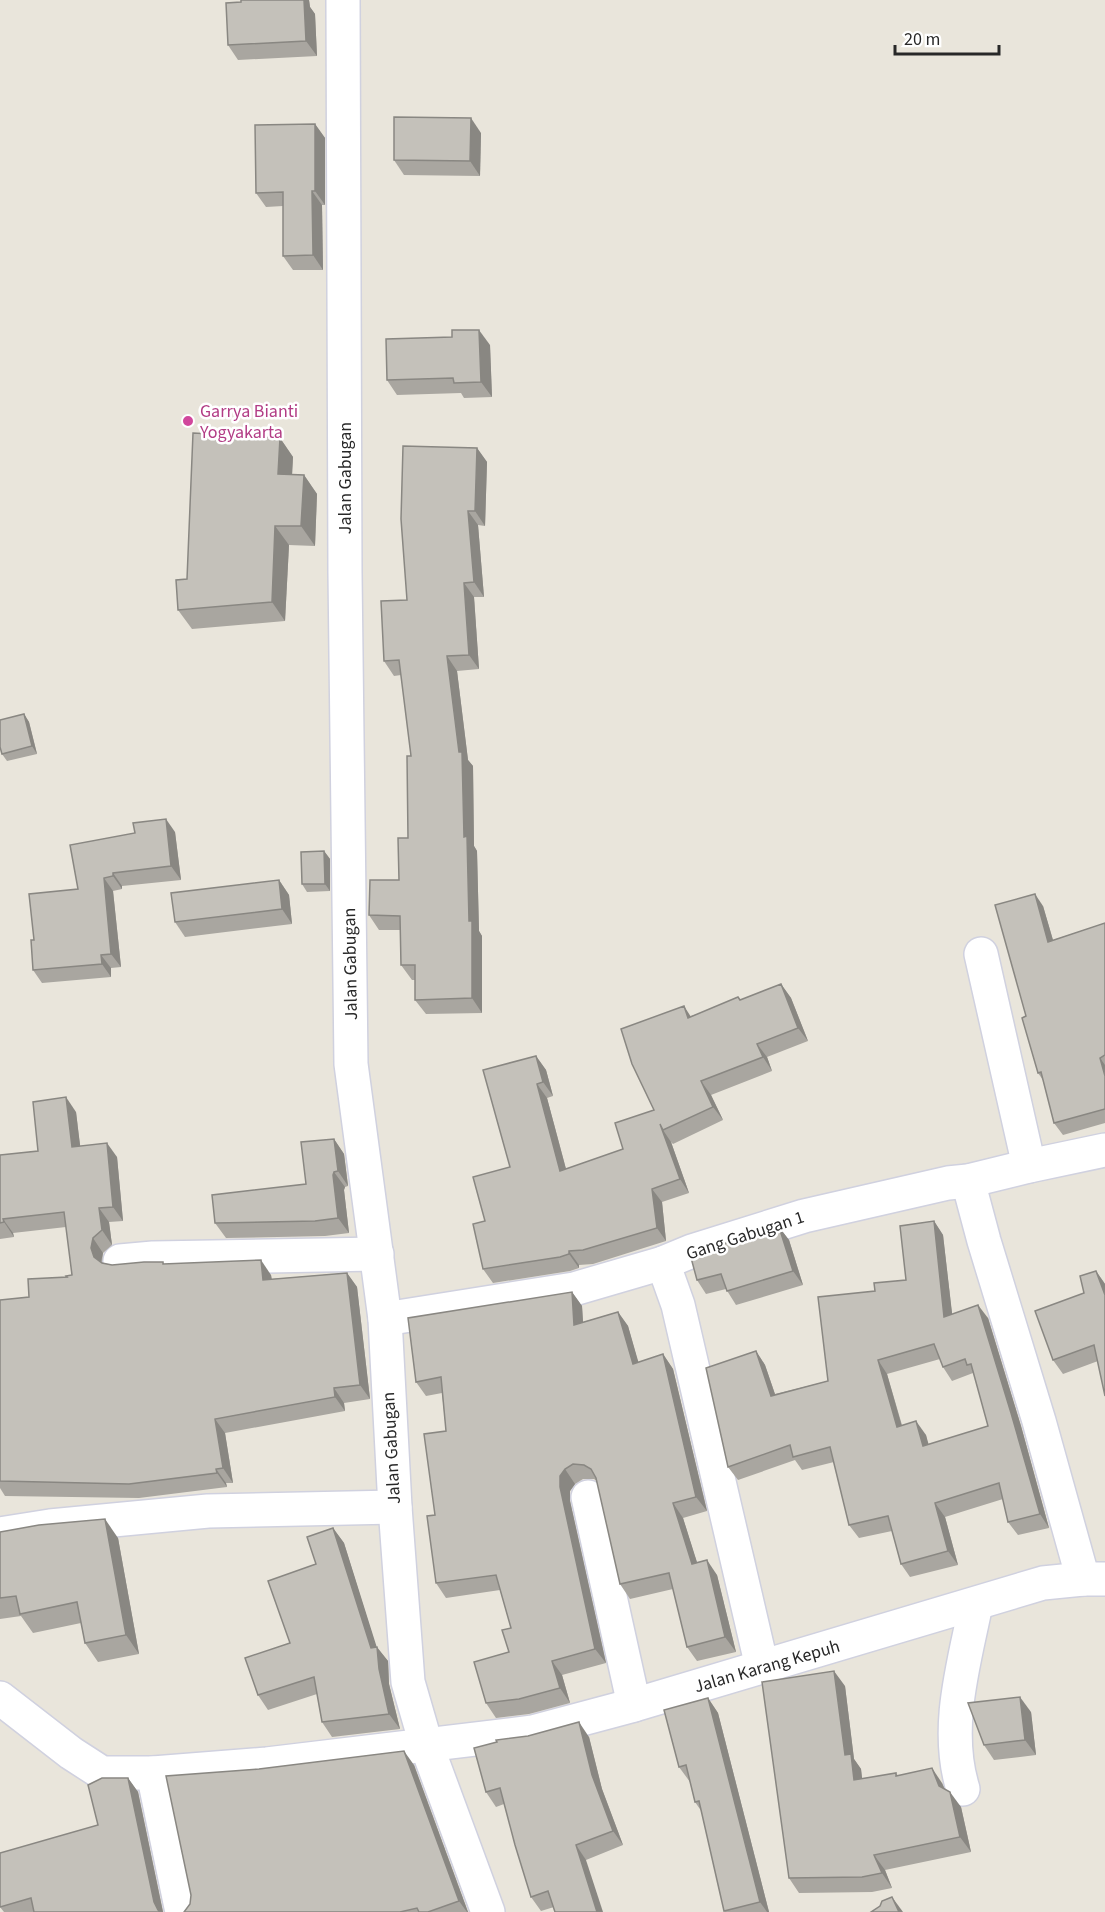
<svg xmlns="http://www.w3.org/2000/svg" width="1105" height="1912" font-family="'Source Sans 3',sans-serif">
<rect width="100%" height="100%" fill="#e9e5db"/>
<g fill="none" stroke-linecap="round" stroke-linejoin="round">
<defs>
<g id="minor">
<path d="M 343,0 L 345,573 L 351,1064 L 385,1319 L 395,1507 L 408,1682 L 426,1744 L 488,1912"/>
<path d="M 981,954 L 1029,1166"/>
<path d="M 968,1181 L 984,1241 L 1039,1421 L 1083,1579"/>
<path d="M 120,1261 L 153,1258 L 377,1254"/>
<path d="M 663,1263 L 678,1305 L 762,1667"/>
<path d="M 385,1319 L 574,1289 L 663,1263 L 692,1251 L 804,1216 L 948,1183 L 968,1181 L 1029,1166 L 1105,1150"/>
<path d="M 588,1497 L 634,1705"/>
<path d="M 0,1534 L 50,1526 L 208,1511 L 395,1507"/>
<path d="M 0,1698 L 71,1753 L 102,1773 L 153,1773 L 267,1764 L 533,1732 L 634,1705 L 1043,1583 L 1083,1579 L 1105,1579"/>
<path d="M 153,1773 L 182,1912"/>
<path d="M 963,1789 C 944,1728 964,1664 976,1604"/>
</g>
</defs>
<use href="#minor" stroke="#d0d1df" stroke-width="36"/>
<use href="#minor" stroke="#fff" stroke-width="33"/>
</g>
<g fill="#a9a6a0" fill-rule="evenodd">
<path d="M 241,0 L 309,0 L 310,7 L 315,14 L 317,56 L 238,60 L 228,45 L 241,2 Z"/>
<path d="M 315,124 L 325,138 L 325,205 L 322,205 L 323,270 L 293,270 L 283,256 L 283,206 L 266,207 L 256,193 Z"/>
<path d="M 481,133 L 480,176 L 404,175 L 394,160 Z"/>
<path d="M 490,345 L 492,397 L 464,398 L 461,393 L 397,395 L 387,380 Z"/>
<path d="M 280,438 L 293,457 L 292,475 L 304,475 L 317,494 L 315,546 L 289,545 L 285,621 L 192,629 L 178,610 L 187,579 Z"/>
<path d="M 477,448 L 487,462 L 485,526 L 478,525 L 484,597 L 474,597 L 479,669 L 457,671 L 468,760 L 473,766 L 474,846 L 477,851 L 479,931 L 482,936 L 482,1013 L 426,1014 L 415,1000 L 415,980 L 412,980 L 401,965 L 400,930 L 379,930 L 369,915 L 399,880 L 408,838 L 411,756 L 401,675 L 394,676 L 384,661 L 407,600 Z"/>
<path d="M 24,714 L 29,722 L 37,754 L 7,761 L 2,754 Z"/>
<path d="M 175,832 L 181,880 L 122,886 L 122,889 L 113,891 L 121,967 L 111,968 L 111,977 L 42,983 L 33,970 L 34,940 L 78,889 Z"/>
<path d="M 324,851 L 330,859 L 330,891 L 307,892 L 302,884 Z"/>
<path d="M 279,880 L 289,895 L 292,924 L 185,937 L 175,922 Z"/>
<path d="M 1043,906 L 1053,940 L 1105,923 L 1105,1123 L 1063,1135 L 1054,1123 L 1043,1080 L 1038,1073 L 1026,1016 Z"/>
<path d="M 781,984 L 791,998 L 808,1041 L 767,1057 L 772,1071 L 711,1095 L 723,1120 L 673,1144 L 671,1142 L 689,1193 L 662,1202 L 666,1241 L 593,1264 L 579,1265 L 579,1268 L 570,1271 L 493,1283 L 483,1269 L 485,1221 L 510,1167 L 536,1056 L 546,1070 L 553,1096 L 547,1098 L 566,1169 L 623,1149 L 654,1110 L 691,1016 L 741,1000 Z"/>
<path d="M 76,1112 L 80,1146 L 117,1157 L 123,1221 L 109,1222 L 112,1245 L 103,1253 L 102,1263 L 112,1265 L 163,1262 L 164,1264 L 271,1275 L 272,1279 L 347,1273 L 357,1287 L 370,1399 L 344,1403 L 345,1411 L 225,1433 L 233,1483 L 226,1483 L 227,1487 L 139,1498 L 5,1496 L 0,1488 L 0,1300 L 29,1297 L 72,1275 L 66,1227 L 13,1233 L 14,1237 L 0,1239 L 0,1155 L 38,1151 Z"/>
<path d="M 334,1139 L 344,1154 L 348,1186 L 345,1187 L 344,1190 L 349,1233 L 325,1236 L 226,1238 L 215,1223 L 306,1184 Z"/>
<path d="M 934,1221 L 943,1235 L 952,1314 L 988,1318 L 1021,1426 L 1049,1528 L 1018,1535 L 1008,1522 L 1003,1499 L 945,1517 L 958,1565 L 910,1577 L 901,1564 L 892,1531 L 859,1538 L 849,1525 L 834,1462 L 802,1470 L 795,1460 L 738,1480 L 728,1467 L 756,1351 L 765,1365 L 775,1394 L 828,1381 L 875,1291 L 906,1280 ZM 940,1359 L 943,1367 L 952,1381 L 973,1373 L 974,1375 L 988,1426 L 928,1445 L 926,1435 L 902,1425 L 887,1374 Z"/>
<path d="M 779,1227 L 789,1240 L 803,1285 L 736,1305 L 726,1289 L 706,1294 L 697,1280 Z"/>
<path d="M 1096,1271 L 1105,1284 L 1105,1396 L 1098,1361 L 1063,1374 L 1053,1360 L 1084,1293 Z"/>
<path d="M 572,1292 L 582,1306 L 583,1322 L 618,1312 L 628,1326 L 638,1362 L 663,1354 L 673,1369 L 707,1511 L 683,1518 L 697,1563 L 717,1575 L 736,1652 L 697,1661 L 687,1647 L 673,1589 L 630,1599 L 620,1584 L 597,1481 L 594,1479 L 583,1479 L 575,1484 L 570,1491 L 570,1501 L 606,1663 L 562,1675 L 570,1703 L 529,1714 L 496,1718 L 486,1703 L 509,1652 L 511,1628 L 500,1590 L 446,1598 L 436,1583 L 435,1515 L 446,1431 L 442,1393 L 426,1396 L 416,1382 Z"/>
<path d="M 333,1528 L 344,1543 L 376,1647 L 388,1661 L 389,1684 L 400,1729 L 332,1737 L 322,1722 L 317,1694 L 268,1710 L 258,1695 L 290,1643 L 316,1564 Z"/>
<path d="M 0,1532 L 118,1538 L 139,1654 L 98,1662 L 85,1643 L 81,1623 L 33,1633 L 21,1616 L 0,1619 Z"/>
<path d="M 845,1686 L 854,1759 L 861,1769 L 862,1779 L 896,1773 L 898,1776 L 942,1783 L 945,1789 L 961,1807 L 971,1852 L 885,1870 L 892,1888 L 872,1892 L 799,1893 L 789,1878 Z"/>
<path d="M 708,1698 L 718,1713 L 769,1912 L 725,1912 L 724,1911 L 702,1812 L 695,1802 L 690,1782 L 679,1767 Z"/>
<path d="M 1031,1712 L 1036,1755 L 994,1760 L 984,1745 Z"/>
<path d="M 589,1737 L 602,1789 L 623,1845 L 586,1860 L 554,1907 L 541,1911 L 531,1897 L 504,1804 L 496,1807 L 486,1792 Z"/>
<path d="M 414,1765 L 468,1912 L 184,1912 Z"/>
<path d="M 128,1778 L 138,1792 L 163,1912 L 4,1912 L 0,1907 L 98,1825 Z"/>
</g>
<g fill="#898782">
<path d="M 301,0 L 309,0 L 310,7 L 315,14 L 317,56 L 306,41 Z"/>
<path d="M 471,118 L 481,133 L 480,176 L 470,161 Z"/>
<path d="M 315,124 L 325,138 L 325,205 L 315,191 Z"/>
<path d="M 312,191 L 322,205 L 323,270 L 313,255 Z"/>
<path d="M 479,330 L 490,345 L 492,397 L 481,382 Z"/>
<path d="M 280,438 L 293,457 L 291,493 L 278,474 Z"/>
<path d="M 477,448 L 487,462 L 485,526 L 475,511 Z"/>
<path d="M 304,475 L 317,494 L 315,546 L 301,526 Z"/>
<path d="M 468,511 L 478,525 L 484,597 L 474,582 Z"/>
<path d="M 275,526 L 289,545 L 285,621 L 272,602 Z"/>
<path d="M 464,583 L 474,597 L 479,669 L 469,655 Z"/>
<path d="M 447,656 L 457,671 L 468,760 L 473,766 L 474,846 L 477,851 L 479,931 L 482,936 L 482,1013 L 472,998 L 469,921 L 459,752 Z"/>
<path d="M 24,714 L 29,722 L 37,754 L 32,746 Z"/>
<path d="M 166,819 L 175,832 L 181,880 L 171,866 Z"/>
<path d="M 324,851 L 330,859 L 330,891 L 325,884 Z"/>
<path d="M 113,873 L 122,886 L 122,889 L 113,876 Z"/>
<path d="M 104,878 L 113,891 L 121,967 L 111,954 Z"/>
<path d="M 279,880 L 289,895 L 292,924 L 282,909 Z"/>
<path d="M 1035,894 L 1043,906 L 1057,954 L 1048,942 Z"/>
<path d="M 101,955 L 111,968 L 111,977 L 102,964 Z"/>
<path d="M 781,984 L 791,998 L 808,1041 L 798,1028 Z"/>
<path d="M 684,1006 L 693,1020 L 688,1018 Z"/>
<path d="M 757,1044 L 767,1057 L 772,1071 L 763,1057 Z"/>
<path d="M 536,1056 L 546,1070 L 553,1096 L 543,1082 Z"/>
<path d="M 1100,1058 L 1105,1065 L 1105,1076 Z"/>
<path d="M 701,1081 L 711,1095 L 723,1120 L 713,1107 Z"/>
<path d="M 537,1084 L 547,1098 L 570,1184 L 560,1171 Z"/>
<path d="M 66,1097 L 76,1112 L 82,1161 L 72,1147 Z"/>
<path d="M 660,1124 L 663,1130 L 671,1142 L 689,1193 L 680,1179 Z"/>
<path d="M 334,1139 L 344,1154 L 348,1186 L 338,1171 Z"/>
<path d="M 107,1143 L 117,1157 L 123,1221 L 113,1207 Z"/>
<path d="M 334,1172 L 345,1187 L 344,1190 L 349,1233 L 338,1218 L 333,1175 Z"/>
<path d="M 652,1189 L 662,1202 L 666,1241 L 657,1228 Z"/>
<path d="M 99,1208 L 109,1222 L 112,1245 L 102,1230 Z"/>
<path d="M 3,1219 L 13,1233 L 14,1237 L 4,1222 Z"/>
<path d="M 934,1221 L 943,1235 L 954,1330 L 944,1317 Z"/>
<path d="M 779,1227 L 789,1240 L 803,1285 L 793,1271 Z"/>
<path d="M 93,1238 L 103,1253 L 101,1262 L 104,1271 L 94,1257 L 91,1248 Z"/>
<path d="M 569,1251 L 579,1265 L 579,1268 L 569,1254 Z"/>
<path d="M 261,1260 L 271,1275 L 273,1294 L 263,1280 Z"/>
<path d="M 1096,1271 L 1105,1284 L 1105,1295 Z"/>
<path d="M 347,1273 L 357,1287 L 370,1399 L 360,1385 Z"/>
<path d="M 572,1292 L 582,1306 L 584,1339 L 574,1325 Z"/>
<path d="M 978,1305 L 988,1318 L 1021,1426 L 1049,1528 L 1040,1514 Z"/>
<path d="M 618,1312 L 628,1326 L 643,1378 L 633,1364 Z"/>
<path d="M 756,1351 L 765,1365 L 780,1409 L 771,1396 Z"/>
<path d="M 663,1354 L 673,1369 L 707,1511 L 696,1497 Z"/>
<path d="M 878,1360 L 887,1374 L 906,1441 L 897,1427 Z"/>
<path d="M 334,1388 L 344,1403 L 345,1411 L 335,1397 Z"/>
<path d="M 215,1419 L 225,1433 L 233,1483 L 223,1468 Z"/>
<path d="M 916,1421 L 926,1435 L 933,1460 L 923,1446 Z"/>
<path d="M 216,1469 L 226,1483 L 227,1487 L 217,1473 Z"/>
<path d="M 565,1469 L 575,1484 L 570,1491 L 570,1501 L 606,1663 L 595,1649 L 560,1487 L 560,1476 Z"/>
<path d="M 673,1503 L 683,1518 L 702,1578 L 692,1564 Z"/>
<path d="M 935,1503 L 945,1517 L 958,1565 L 948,1551 Z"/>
<path d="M 105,1519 L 118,1538 L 139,1654 L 126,1635 Z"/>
<path d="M 333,1528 L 344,1543 L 378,1651 L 377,1647 L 388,1661 L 389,1684 L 400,1729 L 389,1714 L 371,1648 Z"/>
<path d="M 707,1560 L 717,1575 L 736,1652 L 725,1637 Z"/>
<path d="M 552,1661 L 562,1675 L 570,1703 L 560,1688 Z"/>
<path d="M 834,1671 L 845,1686 L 854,1759 L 861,1769 L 864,1795 L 854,1780 L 845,1755 Z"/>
<path d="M 1020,1697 L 1031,1712 L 1036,1755 L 1025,1740 Z"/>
<path d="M 708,1698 L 718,1713 L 769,1912 L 767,1912 L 760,1902 Z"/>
<path d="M 579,1722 L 589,1737 L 602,1789 L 623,1845 L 613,1831 L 592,1775 Z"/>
<path d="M 404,1751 L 414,1765 L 468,1912 L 467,1912 L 459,1901 Z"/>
<path d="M 932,1768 L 942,1783 L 949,1801 L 939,1786 Z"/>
<path d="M 128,1778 L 138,1792 L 163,1912 L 159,1912 L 154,1902 Z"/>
<path d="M 950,1792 L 961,1807 L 971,1852 L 960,1837 Z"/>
<path d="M 576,1845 L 586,1860 L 603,1912 L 597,1912 Z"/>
<path d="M 874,1855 L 885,1870 L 892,1888 L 882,1873 Z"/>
<path d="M 892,1897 L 903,1912 L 899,1912 Z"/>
</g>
<g fill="#c4c1ba" stroke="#898782" stroke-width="1.5" fill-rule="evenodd">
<path d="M 241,0 L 304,0 L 306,41 L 228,45 L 226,3 L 241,2 Z"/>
<path d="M 394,117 L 471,118 L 470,161 L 394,160 Z"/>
<path d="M 315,124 L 315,191 L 312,191 L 313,255 L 283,256 L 283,192 L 256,193 L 255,125 Z"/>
<path d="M 452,330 L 479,330 L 481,382 L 454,383 L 453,378 L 387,380 L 386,339 L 452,337 Z"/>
<path d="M 193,433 L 280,438 L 278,474 L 304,475 L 301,526 L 275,526 L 272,602 L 178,610 L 176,580 L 187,579 Z"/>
<path d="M 403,446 L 477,448 L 475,511 L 468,511 L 474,582 L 464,583 L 469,655 L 447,656 L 459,752 L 462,752 L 464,837 L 467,836 L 469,921 L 472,921 L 472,998 L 415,1000 L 415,965 L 401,965 L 400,916 L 369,915 L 370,880 L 399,880 L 398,838 L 408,838 L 407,756 L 411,756 L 399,660 L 384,661 L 381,601 L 407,600 L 401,519 Z"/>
<path d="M 24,714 L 32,746 L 2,754 L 0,747 L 0,720 Z"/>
<path d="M 166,819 L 171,866 L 113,873 L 113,876 L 104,878 L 111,954 L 101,955 L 102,964 L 33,970 L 31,940 L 34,940 L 29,894 L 78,889 L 70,845 L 135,833 L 133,823 Z"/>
<path d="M 324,851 L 325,884 L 302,884 L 301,852 Z"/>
<path d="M 279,880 L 282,909 L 175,922 L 171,893 Z"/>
<path d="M 1035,894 L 1048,942 L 1105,923 L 1105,1055 L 1100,1058 L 1105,1076 L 1105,1109 L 1054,1123 L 1041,1072 L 1038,1073 L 1022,1018 L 1026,1016 L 995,905 Z"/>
<path d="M 781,984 L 798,1028 L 757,1044 L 763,1057 L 701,1081 L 713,1107 L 663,1130 L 660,1124 L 680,1179 L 652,1189 L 657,1228 L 583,1250 L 569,1251 L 569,1254 L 560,1257 L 483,1269 L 473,1224 L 485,1221 L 473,1177 L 510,1167 L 483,1070 L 536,1056 L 543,1082 L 537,1084 L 560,1171 L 623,1149 L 615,1123 L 654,1110 L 632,1064 L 621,1029 L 684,1006 L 688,1018 L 738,997 L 740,1000 Z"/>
<path d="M 66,1097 L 72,1147 L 107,1143 L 113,1207 L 99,1208 L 102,1230 L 93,1238 L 91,1248 L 94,1257 L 102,1263 L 112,1265 L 144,1262 L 163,1262 L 163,1264 L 261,1260 L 263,1280 L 347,1273 L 360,1385 L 334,1388 L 335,1397 L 215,1419 L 223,1468 L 216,1469 L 217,1473 L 129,1484 L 0,1481 L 0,1300 L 29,1297 L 28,1279 L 67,1277 L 66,1276 L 72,1275 L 64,1212 L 3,1219 L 4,1222 L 0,1223 L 0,1155 L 38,1151 L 33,1102 Z"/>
<path d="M 334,1139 L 338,1171 L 334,1172 L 333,1175 L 338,1218 L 315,1221 L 215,1223 L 212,1195 L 306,1184 L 301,1142 Z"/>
<path d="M 934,1221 L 944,1317 L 978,1305 L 1011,1413 L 1040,1514 L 1008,1522 L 999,1483 L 935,1503 L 948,1551 L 901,1564 L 888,1516 L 849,1525 L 830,1447 L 793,1457 L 790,1445 L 728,1467 L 706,1368 L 756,1351 L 771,1396 L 828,1381 L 818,1297 L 875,1291 L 874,1283 L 906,1280 L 900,1226 ZM 934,1344 L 943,1367 L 965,1359 L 967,1365 L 971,1364 L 988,1426 L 923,1446 L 916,1421 L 897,1427 L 878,1360 Z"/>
<path d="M 779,1227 L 793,1271 L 727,1291 L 721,1274 L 697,1280 L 690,1254 Z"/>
<path d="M 1096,1271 L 1105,1295 L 1105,1396 L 1094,1345 L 1053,1360 L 1035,1311 L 1084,1293 L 1080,1276 Z"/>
<path d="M 572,1292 L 574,1325 L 618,1312 L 633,1364 L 663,1354 L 696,1497 L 673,1503 L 692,1564 L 707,1560 L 725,1637 L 687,1647 L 669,1573 L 620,1584 L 596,1478 L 591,1469 L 584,1465 L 573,1464 L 565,1469 L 560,1476 L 560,1487 L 595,1649 L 552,1661 L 560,1688 L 519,1699 L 486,1703 L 474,1662 L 509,1652 L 502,1630 L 511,1628 L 496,1575 L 436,1583 L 427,1516 L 435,1515 L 424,1434 L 446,1431 L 441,1377 L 416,1382 L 408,1318 Z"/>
<path d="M 105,1519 L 126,1635 L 85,1643 L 77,1602 L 20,1614 L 16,1596 L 0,1598 L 0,1532 L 39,1525 Z"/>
<path d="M 333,1528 L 371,1648 L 377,1647 L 379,1669 L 389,1714 L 322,1722 L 314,1677 L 258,1695 L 245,1658 L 290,1643 L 268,1581 L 316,1564 L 307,1537 Z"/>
<path d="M 834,1671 L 845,1755 L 851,1754 L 854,1780 L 896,1773 L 896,1776 L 932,1768 L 939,1786 L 950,1792 L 960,1837 L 874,1855 L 882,1873 L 862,1877 L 789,1878 L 762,1682 Z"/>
<path d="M 1020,1697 L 1025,1740 L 984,1745 L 968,1703 Z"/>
<path d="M 708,1698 L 760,1902 L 724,1911 L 699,1801 L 695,1802 L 686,1765 L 679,1767 L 664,1710 Z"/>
<path d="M 579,1722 L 592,1775 L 613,1831 L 576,1845 L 597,1912 L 555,1912 L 548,1891 L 531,1897 L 515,1845 L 500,1788 L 486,1792 L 474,1748 L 497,1742 L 496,1740 L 528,1736 Z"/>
<path d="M 404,1751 L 459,1901 L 428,1912 L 419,1912 L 417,1908 L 400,1912 L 184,1912 L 190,1904 L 191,1895 L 166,1776 L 259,1769 Z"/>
<path d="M 102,1778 L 128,1778 L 154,1902 L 158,1910 L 161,1912 L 34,1912 L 31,1898 L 0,1907 L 0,1853 L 98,1825 L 88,1785 Z"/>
<path d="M 892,1897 L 899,1912 L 871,1912 L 880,1906 L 882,1901 Z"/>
</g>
<circle fill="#d1479c" stroke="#fff" stroke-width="2" cx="188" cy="421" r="6"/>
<g text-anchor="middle" stroke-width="5" stroke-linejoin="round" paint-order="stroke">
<g font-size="18" fill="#b23c85" stroke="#fff" text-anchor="start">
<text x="200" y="417">Garrya Bianti<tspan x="200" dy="21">Yogyakarta</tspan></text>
</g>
<g font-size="18" fill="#282828" stroke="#fff">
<text transform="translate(345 478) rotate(-90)" y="6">Jalan Gabugan</text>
<text transform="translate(350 964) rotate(-91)" y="6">Jalan Gabugan</text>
<text transform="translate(745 1235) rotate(-18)" y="6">Gang Gabugan 1</text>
<text transform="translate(391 1448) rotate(-93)" y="6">Jalan Gabugan</text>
<text transform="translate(767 1666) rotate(-16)" y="6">Jalan Karang Kepuh</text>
</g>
</g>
<path d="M895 45v9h104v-9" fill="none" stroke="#282828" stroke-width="3"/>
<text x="904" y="45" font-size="18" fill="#282828" stroke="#ffffff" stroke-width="4.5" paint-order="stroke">20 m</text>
</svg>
